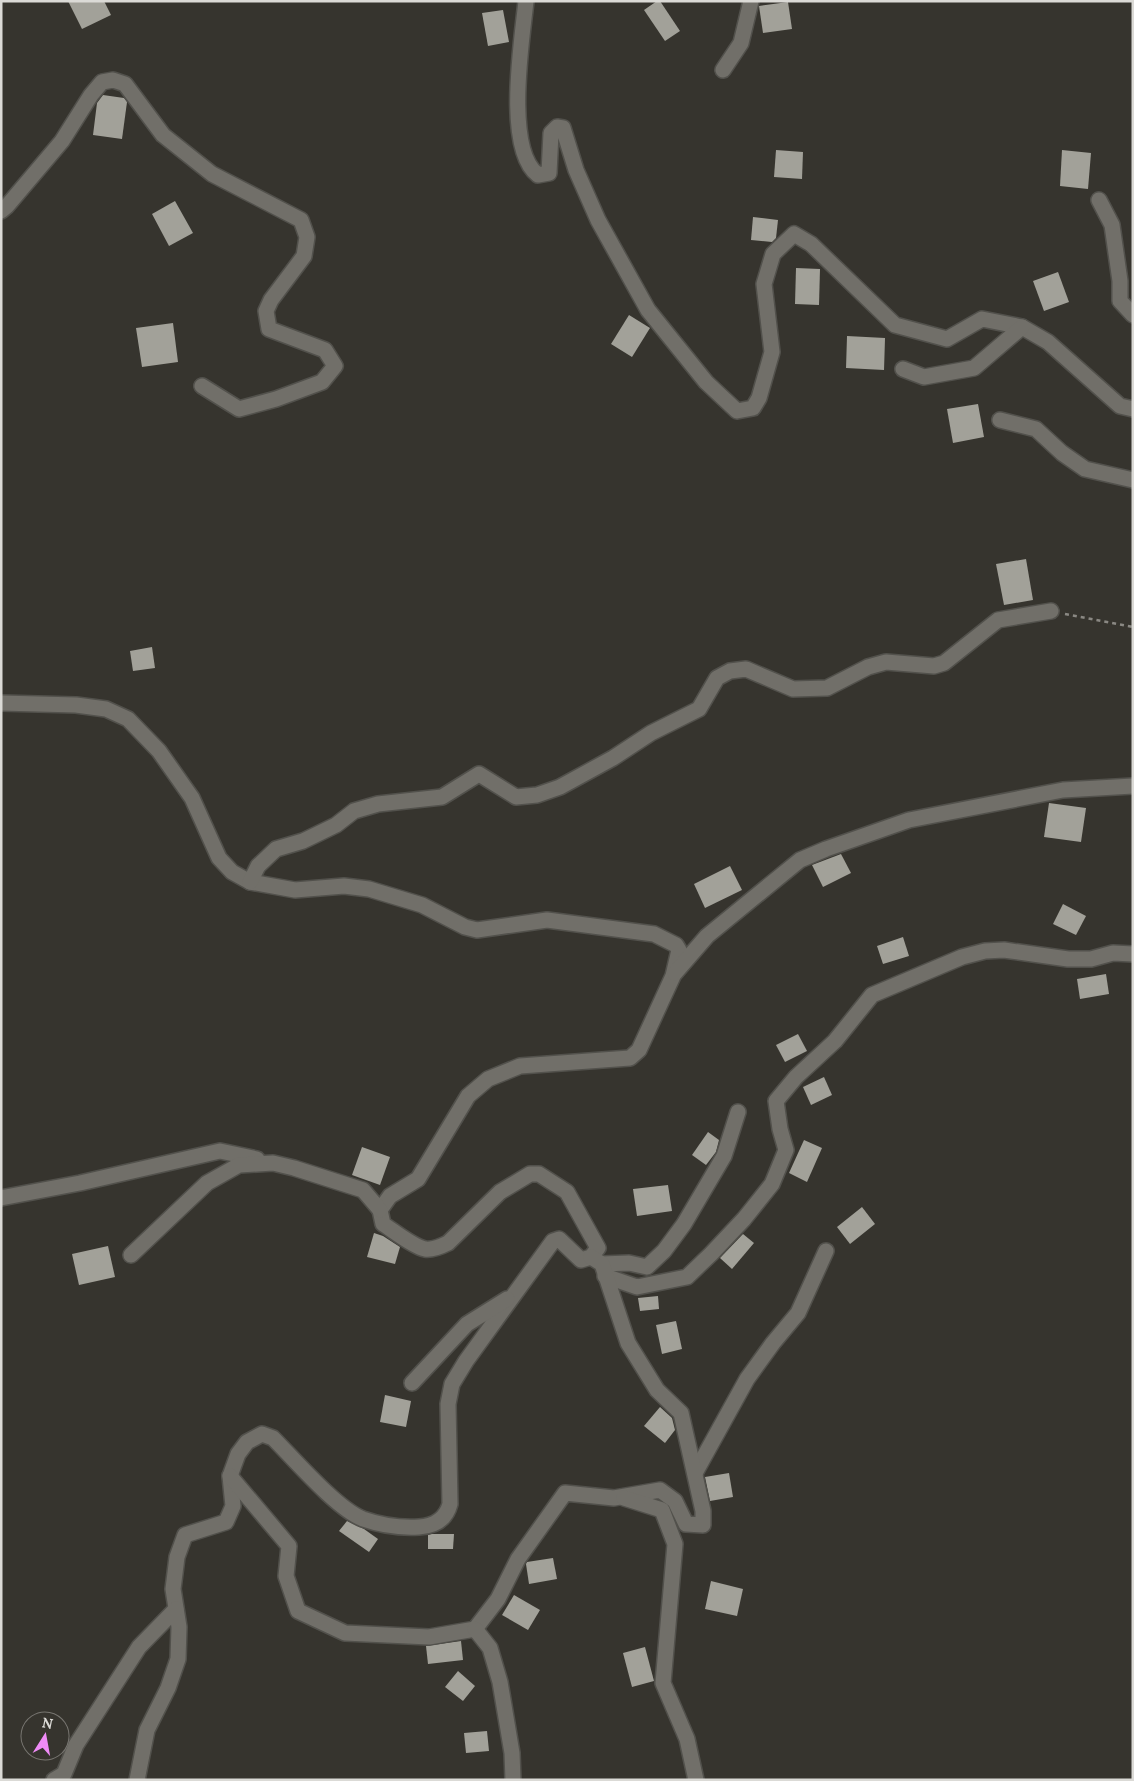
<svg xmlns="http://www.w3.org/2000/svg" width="1134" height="1781" font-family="Lora,serif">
<rect width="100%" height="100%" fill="#36342e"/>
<g fill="#a2a199">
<path d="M 68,1 L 104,1 L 111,15 L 82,29 Z"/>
<path d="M 657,1 L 660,1 L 680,31 L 665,41 L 644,10 Z"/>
<path d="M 788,2 L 792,29 L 763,33 L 759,6 Z"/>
<path d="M 503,10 L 509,42 L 488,46 L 482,13 Z"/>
<path d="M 103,95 L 124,98 L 127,102 L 122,139 L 93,135 L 97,103 Z"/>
<path d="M 776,150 L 803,152 L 802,179 L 774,177 Z"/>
<path d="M 1062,150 L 1091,153 L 1088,189 L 1060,186 Z"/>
<path d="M 175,201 L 193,233 L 169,246 L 152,214 Z"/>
<path d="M 753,217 L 778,220 L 776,238 L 772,242 L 751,240 Z"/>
<path d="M 796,268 L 820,269 L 819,305 L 795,304 Z"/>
<path d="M 1058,272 L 1069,302 L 1044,311 L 1033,281 Z"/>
<path d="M 629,315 L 650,328 L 632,357 L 611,344 Z"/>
<path d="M 173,323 L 178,362 L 142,367 L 136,328 Z"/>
<path d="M 847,336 L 885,338 L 884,370 L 846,368 Z"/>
<path d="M 978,404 L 984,437 L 953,443 L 947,409 Z"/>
<path d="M 1026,559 L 1033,600 L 1004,605 L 996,564 Z"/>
<path d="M 152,647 L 155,668 L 133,671 L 130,651 Z"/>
<path d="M 1049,803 L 1086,808 L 1081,842 L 1044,837 Z"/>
<path d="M 841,854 L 851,873 L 823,887 L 812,865 Z"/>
<path d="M 730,866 L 742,890 L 705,908 L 694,884 Z"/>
<path d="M 1063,904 L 1086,916 L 1076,935 L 1053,924 Z"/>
<path d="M 903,937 L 909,956 L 883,964 L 877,946 Z"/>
<path d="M 1106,974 L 1109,994 L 1080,999 L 1077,979 Z"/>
<path d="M 798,1034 L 807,1051 L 785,1062 L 776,1045 Z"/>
<path d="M 824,1077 L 832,1095 L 811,1105 L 803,1087 Z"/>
<path d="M 708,1132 L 719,1140 L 716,1152 L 706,1165 L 692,1155 Z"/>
<path d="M 804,1140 L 822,1148 L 807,1182 L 789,1173 Z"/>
<path d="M 362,1147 L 390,1157 L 380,1185 L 352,1175 Z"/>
<path d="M 668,1185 L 672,1211 L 637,1216 L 633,1189 Z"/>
<path d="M 862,1207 L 875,1224 L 850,1244 L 837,1227 Z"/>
<path d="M 374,1233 L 383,1236 L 400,1247 L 395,1264 L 367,1257 Z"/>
<path d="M 743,1234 L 754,1243 L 732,1269 L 720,1258 Z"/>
<path d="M 108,1246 L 115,1277 L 79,1285 L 72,1254 Z"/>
<path d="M 658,1296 L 659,1309 L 640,1311 L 638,1298 Z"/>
<path d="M 676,1321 L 682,1349 L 662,1354 L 656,1325 Z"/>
<path d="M 385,1395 L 411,1401 L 406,1427 L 380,1422 Z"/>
<path d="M 660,1407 L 672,1418 L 675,1430 L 665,1443 L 644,1426 Z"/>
<path d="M 729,1473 L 733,1497 L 710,1501 L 705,1477 Z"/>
<path d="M 347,1521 L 364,1529 L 378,1539 L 369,1552 L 339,1531 Z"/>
<path d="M 432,1534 L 454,1534 L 453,1549 L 428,1549 L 428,1535 Z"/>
<path d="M 553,1558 L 557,1579 L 529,1584 L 526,1564 L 527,1562 Z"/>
<path d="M 711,1581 L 743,1589 L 737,1616 L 705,1609 Z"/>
<path d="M 514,1595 L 540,1610 L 528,1630 L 502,1615 Z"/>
<path d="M 461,1641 L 463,1660 L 428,1664 L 426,1646 Z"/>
<path d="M 645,1647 L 654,1681 L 632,1687 L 623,1653 Z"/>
<path d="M 458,1671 L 475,1686 L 463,1701 L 445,1687 Z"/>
<path d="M 487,1731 L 489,1751 L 466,1753 L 464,1733 Z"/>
</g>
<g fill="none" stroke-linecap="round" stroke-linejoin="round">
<defs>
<g id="minor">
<path d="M 526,1 C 522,40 504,149 538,175 L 549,173 L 551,133 L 557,127 L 563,128 L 576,170 L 598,220 L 648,310 L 706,382 L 737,411 L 753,408 L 759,398 L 772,352 L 764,284 L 773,254 L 794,234 L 811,244 L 895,325 L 947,339 L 982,319 L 1022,327 L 1048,342 L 1120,406 L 1133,409"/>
<path d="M 723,70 L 741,43 L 751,1"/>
<path d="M 1099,200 L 1112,225 L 1120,281 L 1120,301 L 1133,315"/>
<path d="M 1,211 L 7,206 L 62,141 L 91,95 L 102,82 L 113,80 L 125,84 L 163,135 L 212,174 L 301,220 L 307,237 L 304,256 L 271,300 L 266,311 L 269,329 L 325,350 L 335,366 L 322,382 L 276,399 L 239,409 L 202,386"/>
<path d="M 903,369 L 924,377 L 974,368 L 1022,327"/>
<path d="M 1000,420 L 1036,429 L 1062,453 L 1085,469 L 1133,480"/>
<path d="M 1,703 L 76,705 L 106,709 L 128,719 L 159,751 L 192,798 L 219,858 L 232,872 L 250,882 L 295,890 L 344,886 L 369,889 L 422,905 L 465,927 L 477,930 L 547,920 L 654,934 L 676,945 L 679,950 L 673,976 L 639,1050 L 630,1058 L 520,1066 L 488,1079 L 468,1096 L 418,1179 L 390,1196 L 380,1210 L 383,1224 C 394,1231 412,1246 425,1249 C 432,1250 442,1246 448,1243 L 500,1192 L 530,1174 L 539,1174 L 567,1192 L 598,1248 L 591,1257 L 581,1260 L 559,1239 L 553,1241 L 466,1361 L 452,1384 L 448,1404 L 450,1504 C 446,1519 435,1526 419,1527 C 401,1528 380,1525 363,1519 C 337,1509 294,1459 273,1438 L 262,1434 L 247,1442 L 238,1454 L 230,1476 L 233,1506 L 226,1522 L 185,1535 L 177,1557 L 173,1589 L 179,1627 L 178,1659 L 168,1688 L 147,1730 L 137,1780"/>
<path d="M 250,882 L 258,866 L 276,849 L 303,841 L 336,825 L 354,811 L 378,804 L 442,797 L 479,774 L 516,797 L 537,795 L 560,787 L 613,758 L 651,733 L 699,709 L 717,678 L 730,671 L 746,669 L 793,689 L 827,688 L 868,667 L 886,662 L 934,666 L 944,663 L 998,620 L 1051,611"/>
<path d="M 675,973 L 707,936 L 800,860 L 826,849 L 909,820 L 1063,790 L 1133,786"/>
<path d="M 1,1198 L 80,1183 L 220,1151 L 257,1159"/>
<path d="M 131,1255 L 207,1183 L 239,1165 L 273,1163 L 294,1168 L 363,1190 L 380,1210"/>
<path d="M 602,1264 L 629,1263 L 647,1267 L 664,1251 L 684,1224 L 724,1156 L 738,1112"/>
<path d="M 605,1276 L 637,1287 L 687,1277 L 711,1254 L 744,1219 L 772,1184 L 786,1150 L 780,1129 L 776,1101 L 796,1077 L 835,1041 L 872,995 L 962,957 L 985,951 L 1004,950 L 1068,959 L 1091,959 L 1113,953 L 1133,954"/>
<path d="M 412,1383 L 467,1324 L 507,1299"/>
<path d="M 695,1473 L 747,1379 L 773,1343 L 798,1313 L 826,1251"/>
<path d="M 230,1476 L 289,1546 L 286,1576 L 298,1611 L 345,1633 L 429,1637 L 475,1629 L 498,1599 L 518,1559 L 565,1493 L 614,1498 L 660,1490 L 675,1501 L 686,1524 L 703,1525 L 703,1511 L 681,1413 L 657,1390 L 628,1343 L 602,1264 L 591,1257"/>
<path d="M 624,1498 L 662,1510 L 675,1544 L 663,1683 L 687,1739 L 696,1780"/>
<path d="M 475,1629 L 490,1648 L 500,1682 L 512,1753 L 513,1780"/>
<path d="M 54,1780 L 64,1774 L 76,1745 L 139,1647 L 176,1609"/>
</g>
</defs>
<use href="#minor" stroke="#52514c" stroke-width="18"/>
<path stroke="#8a8883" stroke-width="2.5" stroke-dasharray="4 4" stroke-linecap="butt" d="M 1065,614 L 1133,627"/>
<use href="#minor" stroke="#716f69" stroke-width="15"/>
</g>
<rect width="1134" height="1781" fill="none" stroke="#dbdad6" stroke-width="5"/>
<g transform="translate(45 1736) rotate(11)"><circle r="24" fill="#36342e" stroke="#787671"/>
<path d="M0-4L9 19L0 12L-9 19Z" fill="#ef8bf7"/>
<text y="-8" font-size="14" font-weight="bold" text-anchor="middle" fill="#dbdad6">N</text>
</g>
</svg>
